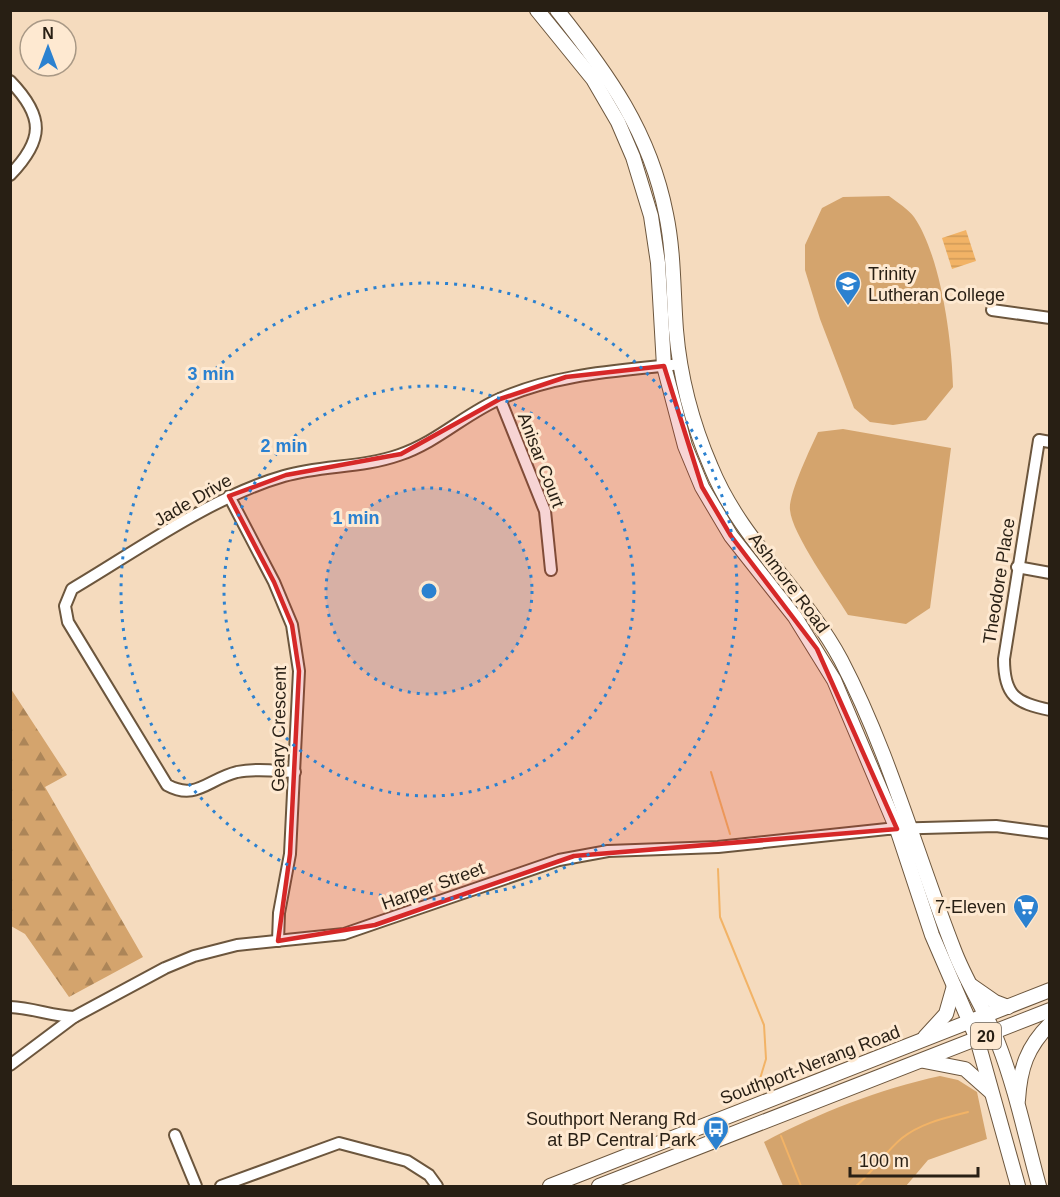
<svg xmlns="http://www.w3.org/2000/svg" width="1060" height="1197" font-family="Arial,sans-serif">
<defs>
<pattern id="forest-firs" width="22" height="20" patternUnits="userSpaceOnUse" patternTransform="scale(1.5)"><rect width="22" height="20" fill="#d4a46d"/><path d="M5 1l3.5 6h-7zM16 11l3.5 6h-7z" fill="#ac8558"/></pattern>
<pattern id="water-rules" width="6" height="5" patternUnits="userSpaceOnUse" patternTransform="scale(1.5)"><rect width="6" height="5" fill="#f2b366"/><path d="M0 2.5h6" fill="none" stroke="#d09a58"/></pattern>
</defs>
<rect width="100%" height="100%" fill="#f5dbbe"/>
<path fill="url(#forest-firs)" d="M 11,689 L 67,775 L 45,787 L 143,957 L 69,997 L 25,934 L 11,926 Z"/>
<g fill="#d4a46d">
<path d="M 889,196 C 897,202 908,209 914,217 C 941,256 952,341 953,387 L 926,420 L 893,425 L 870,422 L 854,408 L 820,319 L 805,270 L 805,245 L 822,208 L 843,197 Z"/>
<path d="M 843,429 L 951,448 L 930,608 L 906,624 L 848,615 C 834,592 792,534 790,510 C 788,495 811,447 818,432 Z"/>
<path d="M 940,1076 L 958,1080 L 977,1092 L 987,1139 L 928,1160 L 906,1186 L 783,1186 L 764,1142 C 819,1113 879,1089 940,1076 Z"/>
</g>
<path fill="url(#water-rules)" d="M 966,230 L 976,261 L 952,269 L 942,238 Z"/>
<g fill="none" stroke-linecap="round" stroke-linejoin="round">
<g stroke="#f2b366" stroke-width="2">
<path d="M 711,772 L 730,834"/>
<path d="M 718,869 L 720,917 L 764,1025 L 766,1059 L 759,1082"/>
<path d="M 781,1136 L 801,1186"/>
<path d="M 856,1186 C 873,1172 885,1152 902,1138 C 921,1123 945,1118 968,1112"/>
</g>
<defs>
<g id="minor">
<path d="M 10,81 C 45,117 44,140 10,175"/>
<path d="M 992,310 L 1050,318"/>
<path d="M 500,399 L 545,511 L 551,570"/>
<path d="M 1050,442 L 1039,440 L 1004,659 C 1004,696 1016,703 1050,710"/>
<path d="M 229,496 L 274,582 L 292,625 L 299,671 L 290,854 L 279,913 L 278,941"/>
<path d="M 1017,567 L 1050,573"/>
<path d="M 295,772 C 276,771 256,768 237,772 C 208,779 196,801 167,785 L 68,622 L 65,606 L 72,589 C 138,550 211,497 284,476 C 321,465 362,468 399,455 C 438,442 467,412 502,398 C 560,373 619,371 680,364"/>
<path d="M 10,1007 C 33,1008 52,1016 74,1017"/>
<path d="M 10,1065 L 74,1017 L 165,968 L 194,956 L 237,945 L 344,934 L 559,860 L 608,851 L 718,847 L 887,829 L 996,826 L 1050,833"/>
<path d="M 175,1135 L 196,1186"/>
<path d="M 221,1186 L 339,1143 L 407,1161 L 429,1175 L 437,1186"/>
</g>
<g id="major">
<path d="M 537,10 L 593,79 L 618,122 L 633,157 L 651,216 L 658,263 L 664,366 L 685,446 L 702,487 L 731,536 L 795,617 L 834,680 L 897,829 L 932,935 L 977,1039 L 1018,1186"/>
<path d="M 557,10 C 608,74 650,132 666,214 C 674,252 673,291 676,330 C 680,378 692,423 711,467 C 741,541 804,591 841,660 C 889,752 916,853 954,950 C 966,982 986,1011 998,1043 C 1016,1089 1026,1139 1039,1186"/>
<path d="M 972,986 L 995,1002 L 1008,1007"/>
<path d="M 925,1037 L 946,1014 L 954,986"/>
<path d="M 924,1061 L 965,1069 L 991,1092"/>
<path d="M 1018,1100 C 1020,1068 1027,1047 1050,1024"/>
<path d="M 550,1186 L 1050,990"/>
<path d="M 599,1186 L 1050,1010"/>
</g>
</defs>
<use href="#minor" stroke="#6c563d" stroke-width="14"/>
<use href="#major" stroke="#6c563d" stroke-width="16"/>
<use href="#minor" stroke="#fff" stroke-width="10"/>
<use href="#major" stroke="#fff" stroke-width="14"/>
</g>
<path fill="#d62828" fill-opacity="0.2" stroke="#d62828" stroke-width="4.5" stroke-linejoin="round" d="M 664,366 L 702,487 L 731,536 L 817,649 L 897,829 L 574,856 L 375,925 L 278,941 L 290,854 L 299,671 L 292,625 L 274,582 L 229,496 L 286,475 L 401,454 L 500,399 L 566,377 Z"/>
<circle cx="429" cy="591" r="103" fill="#2b81d0" fill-opacity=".12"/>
<g fill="none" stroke="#2b81d0" stroke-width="3" stroke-dasharray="3 6">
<circle cx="429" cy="591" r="103"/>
<circle cx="429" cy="591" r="205"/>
<circle cx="429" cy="591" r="308"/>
</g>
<defs>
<symbol id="school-pin" viewBox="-11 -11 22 30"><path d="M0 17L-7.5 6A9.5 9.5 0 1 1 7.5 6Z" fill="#2b81d0" stroke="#fee9d1"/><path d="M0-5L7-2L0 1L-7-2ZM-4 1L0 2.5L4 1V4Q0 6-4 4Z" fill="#fff"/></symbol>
<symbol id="supermarket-pin" viewBox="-11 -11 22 30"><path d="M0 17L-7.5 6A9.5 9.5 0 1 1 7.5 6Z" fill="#2b81d0" stroke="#fee9d1"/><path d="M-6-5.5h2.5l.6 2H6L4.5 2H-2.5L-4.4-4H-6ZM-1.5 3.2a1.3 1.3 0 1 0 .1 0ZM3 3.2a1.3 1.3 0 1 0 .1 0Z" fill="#fff"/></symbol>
<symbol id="bus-pin" viewBox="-11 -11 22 30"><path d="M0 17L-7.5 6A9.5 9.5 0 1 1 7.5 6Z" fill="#2b81d0" stroke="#fee9d1"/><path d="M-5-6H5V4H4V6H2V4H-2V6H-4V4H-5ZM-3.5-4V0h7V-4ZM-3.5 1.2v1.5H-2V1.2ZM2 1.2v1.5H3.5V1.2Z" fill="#fff"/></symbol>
</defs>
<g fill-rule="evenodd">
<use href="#school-pin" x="833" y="269" width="30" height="40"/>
<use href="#supermarket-pin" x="1011" y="892" width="30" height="40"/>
<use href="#bus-pin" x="701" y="1114" width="30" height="40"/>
</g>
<g text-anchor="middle" stroke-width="6" stroke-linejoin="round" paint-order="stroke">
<rect fill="#fee9d1" stroke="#685c4d" stroke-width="1.5" x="971" y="1023" width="30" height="26" rx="4.5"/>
<g font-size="16" font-weight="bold" fill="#281f14">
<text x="986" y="1042">20</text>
</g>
<g font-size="18" fill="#281f14" stroke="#fee9d1" text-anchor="end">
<text x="868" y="280" text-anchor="start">Trinity<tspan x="868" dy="21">Lutheran College</tspan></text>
<text x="1006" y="913">7-Eleven</text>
<text x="696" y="1125">Southport Nerang Rd<tspan x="696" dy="21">at BP Central Park</tspan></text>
</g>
<g font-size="18" fill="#281f14" stroke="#fee9d1">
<text transform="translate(541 460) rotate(69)" y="6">Anisar Court</text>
<text transform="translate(193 500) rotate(-30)" y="6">Jade Drive</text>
<text transform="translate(999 581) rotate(-81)" y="6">Theodore Place</text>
<text transform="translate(789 583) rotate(53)" y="6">Ashmore Road</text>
<text transform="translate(279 729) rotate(-89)" y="6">Geary Crescent</text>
<text transform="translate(433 886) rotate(-20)" y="6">Harper Street</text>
<text transform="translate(810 1065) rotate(-21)" y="6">Southport-Nerang Road</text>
</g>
</g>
<circle cx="429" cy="591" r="9" fill="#2b81d0" stroke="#fee9d1" stroke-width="3"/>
<g font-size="18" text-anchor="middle" font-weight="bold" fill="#2b81d0" stroke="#fee9d1" stroke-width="6" stroke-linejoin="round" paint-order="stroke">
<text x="211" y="380">3 min</text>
<text x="284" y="452">2 min</text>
<text x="356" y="524">1 min</text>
</g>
<rect width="1060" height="1197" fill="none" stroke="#281f14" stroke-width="24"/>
<g transform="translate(48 48)"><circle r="28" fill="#fee9d1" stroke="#a89885" stroke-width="1.5"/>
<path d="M0-4.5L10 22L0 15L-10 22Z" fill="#2b81d0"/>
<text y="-9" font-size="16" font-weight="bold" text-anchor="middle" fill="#281f14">N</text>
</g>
<path d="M850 1167v9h128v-9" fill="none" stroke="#281f14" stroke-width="3"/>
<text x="859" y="1167" font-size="18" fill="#281f14" stroke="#fee9d1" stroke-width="4.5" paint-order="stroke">100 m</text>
</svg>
